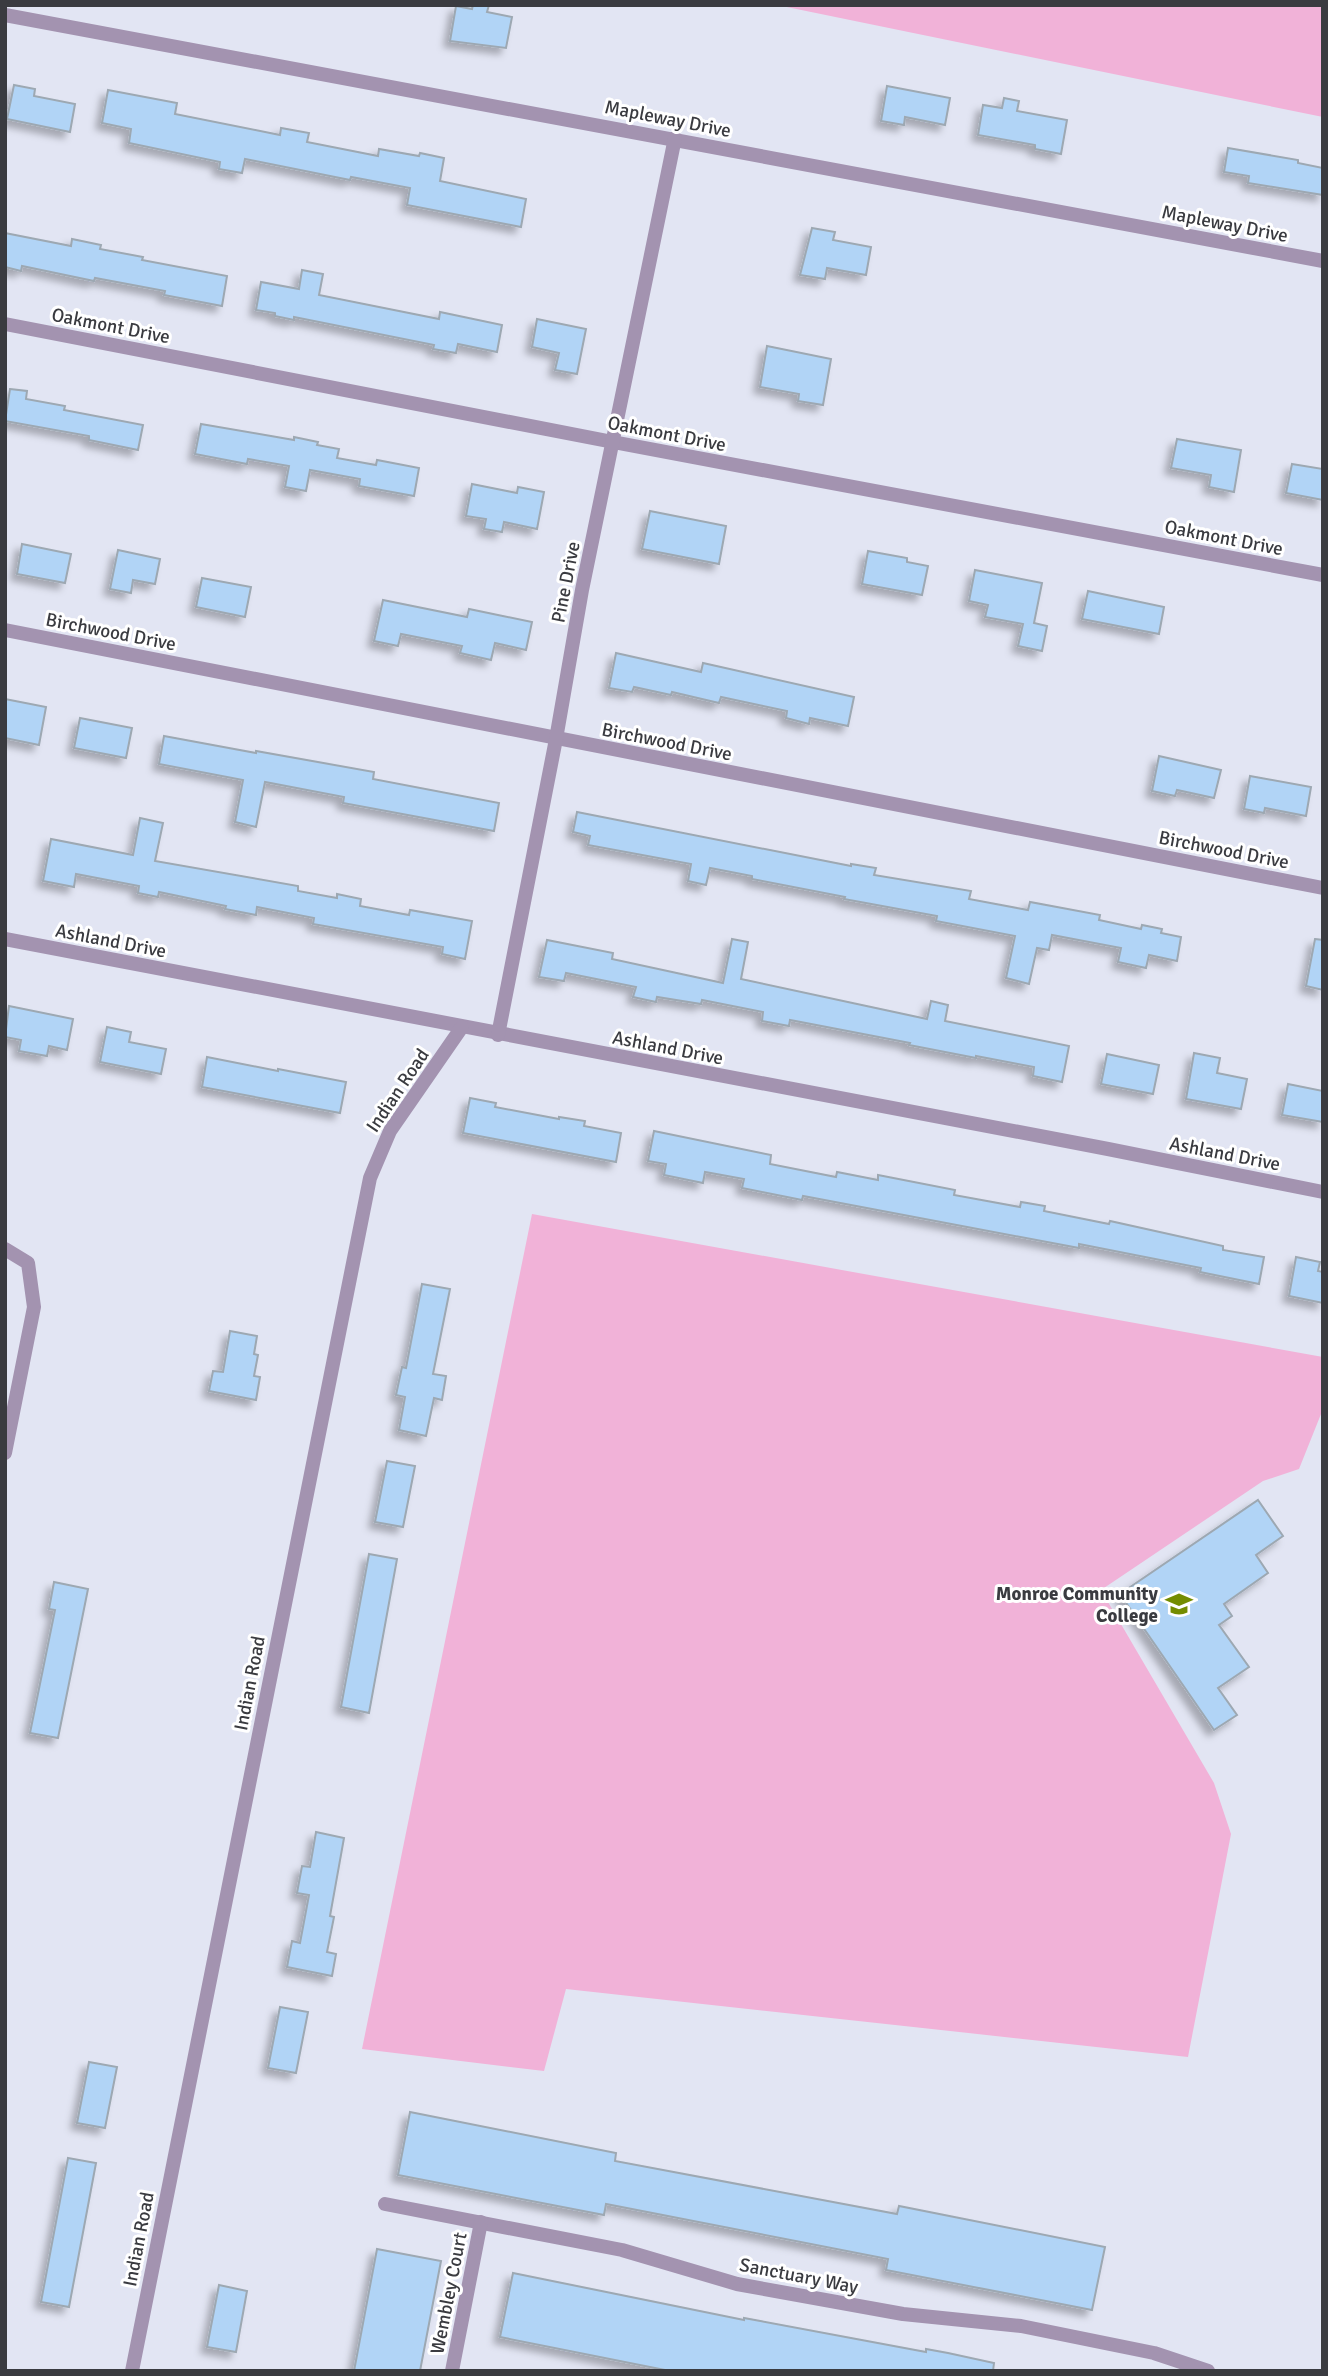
<svg xmlns="http://www.w3.org/2000/svg" width="1328" height="2376" font-family="Signika,sans-serif">
<defs>
<filter id="shadow"><feDropShadow dx="-6" dy="6" stdDeviation="3.5" flood-color="#0004"/></filter>
</defs>
<rect width="100%" height="100%" fill="#e2e5f3"/>
<g fill="#f1b2d8">
<path d="M 777,5 L 1323,5 L 1323,117 Z"/>
<path d="M 532,1214 L 1323,1357 L 1323,1409 L 1299,1469 L 1263,1481 L 1101,1590 L 1214,1783 L 1231,1834 L 1188,2057 L 566,1989 L 544,2071 L 362,2049 Z"/>
</g>
<g fill="#b1d4f6" stroke="#9da8b2" stroke-width="2" filter="url(#shadow)">
<path d="M 473,5 L 489,5 L 487,12 L 512,17 L 506,48 L 450,41 L 456,6 L 472,9 Z"/>
<path d="M 14,85 L 35,89 L 34,96 L 75,104 L 70,132 L 7,119 Z"/>
<path d="M 887,86 L 950,98 L 945,125 L 905,117 L 904,125 L 881,121 Z"/>
<path d="M 108,90 L 177,103 L 175,114 L 280,135 L 281,128 L 309,133 L 307,142 L 378,156 L 379,149 L 419,156 L 420,153 L 444,158 L 440,181 L 526,199 L 521,227 L 407,205 L 410,188 L 351,177 L 350,180 L 245,159 L 242,173 L 219,169 L 220,162 L 129,143 L 131,129 L 102,123 Z"/>
<path d="M 1004,98 L 1019,101 L 1017,111 L 1067,120 L 1061,154 L 1035,149 L 1035,145 L 978,135 L 983,105 L 1002,108 Z"/>
<path d="M 1228,148 L 1298,160 L 1298,163 L 1323,168 L 1323,195 L 1248,183 L 1249,176 L 1224,172 Z"/>
<path d="M 812,228 L 835,232 L 833,240 L 871,247 L 866,275 L 827,268 L 825,279 L 800,275 Z"/>
<path d="M 5,233 L 71,246 L 72,239 L 101,245 L 100,249 L 143,257 L 142,260 L 227,276 L 222,306 L 164,295 L 165,291 L 95,278 L 94,281 L 22,266 L 21,271 L 5,267 Z"/>
<path d="M 302,270 L 323,274 L 319,295 L 439,319 L 440,312 L 502,325 L 497,352 L 458,344 L 456,353 L 433,349 L 434,345 L 294,317 L 294,320 L 275,316 L 275,313 L 256,310 L 261,282 L 299,289 Z"/>
<path d="M 537,319 L 586,329 L 577,374 L 555,370 L 559,353 L 532,347 Z"/>
<path d="M 767,346 L 831,359 L 823,405 L 798,401 L 799,394 L 760,387 Z"/>
<path d="M 10,389 L 27,391 L 26,399 L 65,406 L 64,410 L 143,425 L 138,450 L 89,440 L 89,436 L 5,421 Z"/>
<path d="M 201,424 L 294,440 L 294,437 L 318,442 L 317,445 L 339,449 L 337,458 L 376,465 L 377,460 L 419,468 L 414,496 L 359,486 L 360,479 L 310,470 L 306,491 L 285,487 L 289,466 L 248,459 L 247,464 L 195,454 Z"/>
<path d="M 1177,439 L 1241,450 L 1234,492 L 1209,487 L 1211,475 L 1171,468 Z"/>
<path d="M 1292,464 L 1323,469 L 1323,500 L 1286,493 Z"/>
<path d="M 472,484 L 517,493 L 518,487 L 544,492 L 537,529 L 504,522 L 502,532 L 484,529 L 486,519 L 466,516 Z"/>
<path d="M 650,511 L 726,526 L 719,564 L 642,549 Z"/>
<path d="M 22,544 L 71,554 L 65,583 L 17,574 Z"/>
<path d="M 118,550 L 160,559 L 155,584 L 133,580 L 131,593 L 110,589 Z"/>
<path d="M 868,551 L 907,558 L 907,562 L 928,566 L 922,595 L 862,584 Z"/>
<path d="M 975,570 L 1042,583 L 1034,623 L 1047,626 L 1042,651 L 1018,646 L 1023,624 L 985,617 L 988,605 L 969,601 Z"/>
<path d="M 202,578 L 251,587 L 245,617 L 196,607 Z"/>
<path d="M 1088,591 L 1164,607 L 1159,634 L 1082,619 Z"/>
<path d="M 383,600 L 467,617 L 469,609 L 532,622 L 526,650 L 495,643 L 491,660 L 460,653 L 462,646 L 401,634 L 398,646 L 374,641 Z"/>
<path d="M 616,653 L 701,672 L 703,663 L 854,697 L 848,726 L 810,718 L 809,724 L 786,718 L 787,711 L 721,697 L 719,703 L 672,692 L 671,695 L 634,687 L 632,692 L 609,688 Z"/>
<path d="M 5,699 L 46,707 L 39,745 L 5,738 Z"/>
<path d="M 80,718 L 132,728 L 126,758 L 74,748 Z"/>
<path d="M 164,736 L 256,753 L 256,751 L 374,772 L 373,779 L 499,803 L 494,831 L 343,803 L 344,797 L 265,782 L 256,827 L 235,822 L 243,780 L 159,764 Z"/>
<path d="M 1159,756 L 1221,770 L 1214,798 L 1177,790 L 1175,796 L 1152,791 Z"/>
<path d="M 1250,776 L 1311,787 L 1306,816 L 1265,808 L 1264,813 L 1244,809 Z"/>
<path d="M 577,812 L 851,866 L 851,864 L 876,868 L 874,875 L 971,891 L 969,899 L 1028,910 L 1030,902 L 1100,915 L 1099,920 L 1141,929 L 1142,925 L 1162,929 L 1161,933 L 1181,937 L 1177,961 L 1149,955 L 1146,968 L 1118,962 L 1121,948 L 1052,935 L 1049,950 L 1037,948 L 1029,984 L 1006,978 L 1015,936 L 936,921 L 937,916 L 844,899 L 845,897 L 752,879 L 752,876 L 710,868 L 706,885 L 688,881 L 691,864 L 588,845 L 590,836 L 573,832 Z"/>
<path d="M 140,818 L 163,823 L 155,861 L 298,886 L 298,891 L 337,898 L 337,894 L 361,899 L 360,906 L 409,915 L 410,910 L 472,921 L 465,959 L 442,954 L 443,947 L 313,924 L 314,918 L 257,907 L 256,915 L 225,909 L 226,906 L 159,892 L 158,897 L 138,893 L 139,886 L 76,874 L 74,887 L 43,881 L 51,839 L 133,855 Z"/>
<path d="M 732,939 L 748,942 L 741,979 L 927,1019 L 931,1001 L 948,1005 L 945,1021 L 1069,1046 L 1062,1082 L 1033,1076 L 1034,1067 L 976,1056 L 976,1058 L 909,1045 L 910,1043 L 790,1020 L 789,1026 L 762,1021 L 763,1012 L 702,1000 L 701,1004 L 657,997 L 656,1002 L 633,997 L 636,987 L 566,973 L 564,981 L 539,977 L 547,940 L 613,953 L 612,959 L 723,983 Z"/>
<path d="M 1315,939 L 1323,940 L 1323,990 L 1306,986 Z"/>
<path d="M 9,1006 L 73,1019 L 67,1050 L 49,1046 L 47,1056 L 19,1051 L 21,1040 L 5,1037 Z"/>
<path d="M 107,1027 L 131,1032 L 129,1042 L 166,1049 L 161,1074 L 100,1062 Z"/>
<path d="M 1194,1053 L 1220,1058 L 1217,1073 L 1247,1079 L 1241,1109 L 1186,1099 Z"/>
<path d="M 1107,1054 L 1159,1065 L 1153,1094 L 1101,1084 Z"/>
<path d="M 207,1057 L 278,1071 L 278,1069 L 346,1082 L 340,1113 L 202,1087 Z"/>
<path d="M 1288,1084 L 1323,1091 L 1323,1122 L 1282,1115 Z"/>
<path d="M 470,1098 L 496,1103 L 495,1107 L 559,1119 L 559,1117 L 585,1121 L 584,1126 L 621,1133 L 616,1162 L 463,1133 Z"/>
<path d="M 654,1131 L 771,1155 L 770,1164 L 836,1177 L 837,1172 L 878,1180 L 878,1175 L 955,1190 L 954,1195 L 1020,1207 L 1021,1202 L 1045,1206 L 1044,1211 L 1109,1224 L 1110,1221 L 1223,1246 L 1223,1250 L 1264,1257 L 1259,1284 L 1200,1272 L 1201,1268 L 1079,1244 L 1079,1248 L 803,1196 L 802,1200 L 742,1188 L 744,1179 L 705,1172 L 703,1183 L 664,1175 L 666,1164 L 648,1161 Z"/>
<path d="M 1296,1257 L 1320,1262 L 1318,1271 L 1323,1272 L 1323,1303 L 1289,1296 Z"/>
<path d="M 422,1284 L 450,1289 L 433,1374 L 446,1376 L 442,1400 L 434,1398 L 426,1436 L 399,1430 L 405,1397 L 396,1395 L 402,1367 L 406,1368 Z"/>
<path d="M 230,1331 L 257,1336 L 254,1354 L 258,1355 L 254,1376 L 260,1377 L 256,1400 L 209,1391 L 213,1371 L 223,1372 Z"/>
<path d="M 387,1461 L 415,1466 L 403,1527 L 375,1522 Z"/>
<path d="M 1258,1500 L 1283,1536 L 1256,1555 L 1268,1573 L 1224,1604 L 1232,1616 L 1219,1625 L 1249,1667 L 1218,1688 L 1237,1715 L 1214,1730 L 1120,1594 Z"/>
<path d="M 369,1554 L 397,1559 L 369,1713 L 341,1707 Z"/>
<path d="M 54,1582 L 88,1589 L 58,1738 L 30,1733 L 55,1610 L 49,1609 Z"/>
<path d="M 316,1832 L 344,1838 L 330,1916 L 334,1917 L 327,1952 L 336,1954 L 332,1976 L 287,1967 L 292,1941 L 300,1943 L 309,1895 L 297,1893 L 302,1866 L 310,1867 Z"/>
<path d="M 280,2007 L 308,2012 L 296,2073 L 268,2068 Z"/>
<path d="M 89,2062 L 117,2067 L 105,2128 L 77,2123 Z"/>
<path d="M 410,2112 L 616,2153 L 615,2161 L 897,2214 L 899,2206 L 1105,2247 L 1092,2310 L 886,2270 L 888,2259 L 606,2204 L 604,2215 L 398,2175 Z"/>
<path d="M 68,2158 L 96,2163 L 69,2307 L 41,2302 Z"/>
<path d="M 377,2249 L 441,2261 L 420,2371 L 354,2371 Z"/>
<path d="M 513,2273 L 744,2320 L 744,2318 L 926,2352 L 926,2349 L 948,2353 L 994,2363 L 993,2371 L 670,2371 L 500,2337 Z"/>
<path d="M 219,2285 L 247,2291 L 236,2352 L 207,2347 Z"/>
</g>
<g fill="none" stroke-linecap="round" stroke-linejoin="round">
<g stroke="#a393b0" stroke-width="14">
<path d="M 5,15 L 1323,261"/>
<path d="M 5,324 L 613,442 L 1323,575"/>
<path d="M 5,630 L 1323,888"/>
<path d="M 5,939 L 1108,1149 L 1323,1192"/>
<path d="M 498,1035 L 556,739 L 582,590 L 675,138"/>
<path d="M 5,1249 L 28,1263 L 34,1307 L 5,1453"/>
<path d="M 385,2204 L 622,2250 L 737,2284 L 903,2314 L 1021,2326 L 1154,2353 L 1208,2371"/>
<path d="M 132,2371 L 370,1178 L 390,1131 L 462,1027"/>
<path d="M 452,2371 L 481,2222"/>
</g>
</g>
<defs>
<symbol id="university-bare" viewBox="-9 -9 18 18"><path d="M0-5L7-2L0 1L-7-2ZM-4 1L0 2.5L4 1V4Q0 6-4 4Z" fill="#748c00" stroke="#fff" stroke-width="2.5" paint-order="stroke"/></symbol>
</defs>
<g fill-rule="evenodd">
<use href="#university-bare" x="1160" y="1585" width="38" height="38"/>
</g>
<g text-anchor="middle" stroke-width="6" stroke-linejoin="round" paint-order="stroke">
<g font-size="19" fill="#3a3b40" stroke="#fff">
<text transform="translate(668 118) rotate(11)" y="7">Mapleway Drive</text>
<text transform="translate(1225 223) rotate(11)" y="7">Mapleway Drive</text>
<text transform="translate(111 325) rotate(11)" y="7">Oakmont Drive</text>
<text transform="translate(667 433) rotate(11)" y="7">Oakmont Drive</text>
<text transform="translate(1224 537) rotate(11)" y="7">Oakmont Drive</text>
<text transform="translate(565 582) rotate(-79)" y="7">Pine Drive</text>
<text transform="translate(111 631) rotate(11)" y="7">Birchwood Drive</text>
<text transform="translate(667 741) rotate(11)" y="7">Birchwood Drive</text>
<text transform="translate(1224 849) rotate(11)" y="7">Birchwood Drive</text>
<text transform="translate(111 940) rotate(11)" y="7">Ashland Drive</text>
<text transform="translate(668 1047) rotate(11)" y="7">Ashland Drive</text>
<text transform="translate(397 1090) rotate(-56)" y="7">Indian Road</text>
<text transform="translate(1225 1153) rotate(11)" y="7">Ashland Drive</text>
<text transform="translate(249 1683) rotate(-79)" y="7">Indian Road</text>
<text transform="translate(138 2239) rotate(-79)" y="7">Indian Road</text>
<text transform="translate(799 2275) rotate(11)" y="7">Sanctuary Way</text>
<text transform="translate(448 2293) rotate(-79)" y="7">Wembley Court</text>
</g>
<g font-size="19" font-weight="bold" fill="#3a3b40" stroke="#fff" text-anchor="end">
<text x="1158" y="1600">Monroe Community<tspan x="1158" dy="22">College</tspan></text>
</g>
</g>
<rect width="1328" height="2376" fill="none" stroke="#3a3b40" stroke-width="14"/>
</svg>
